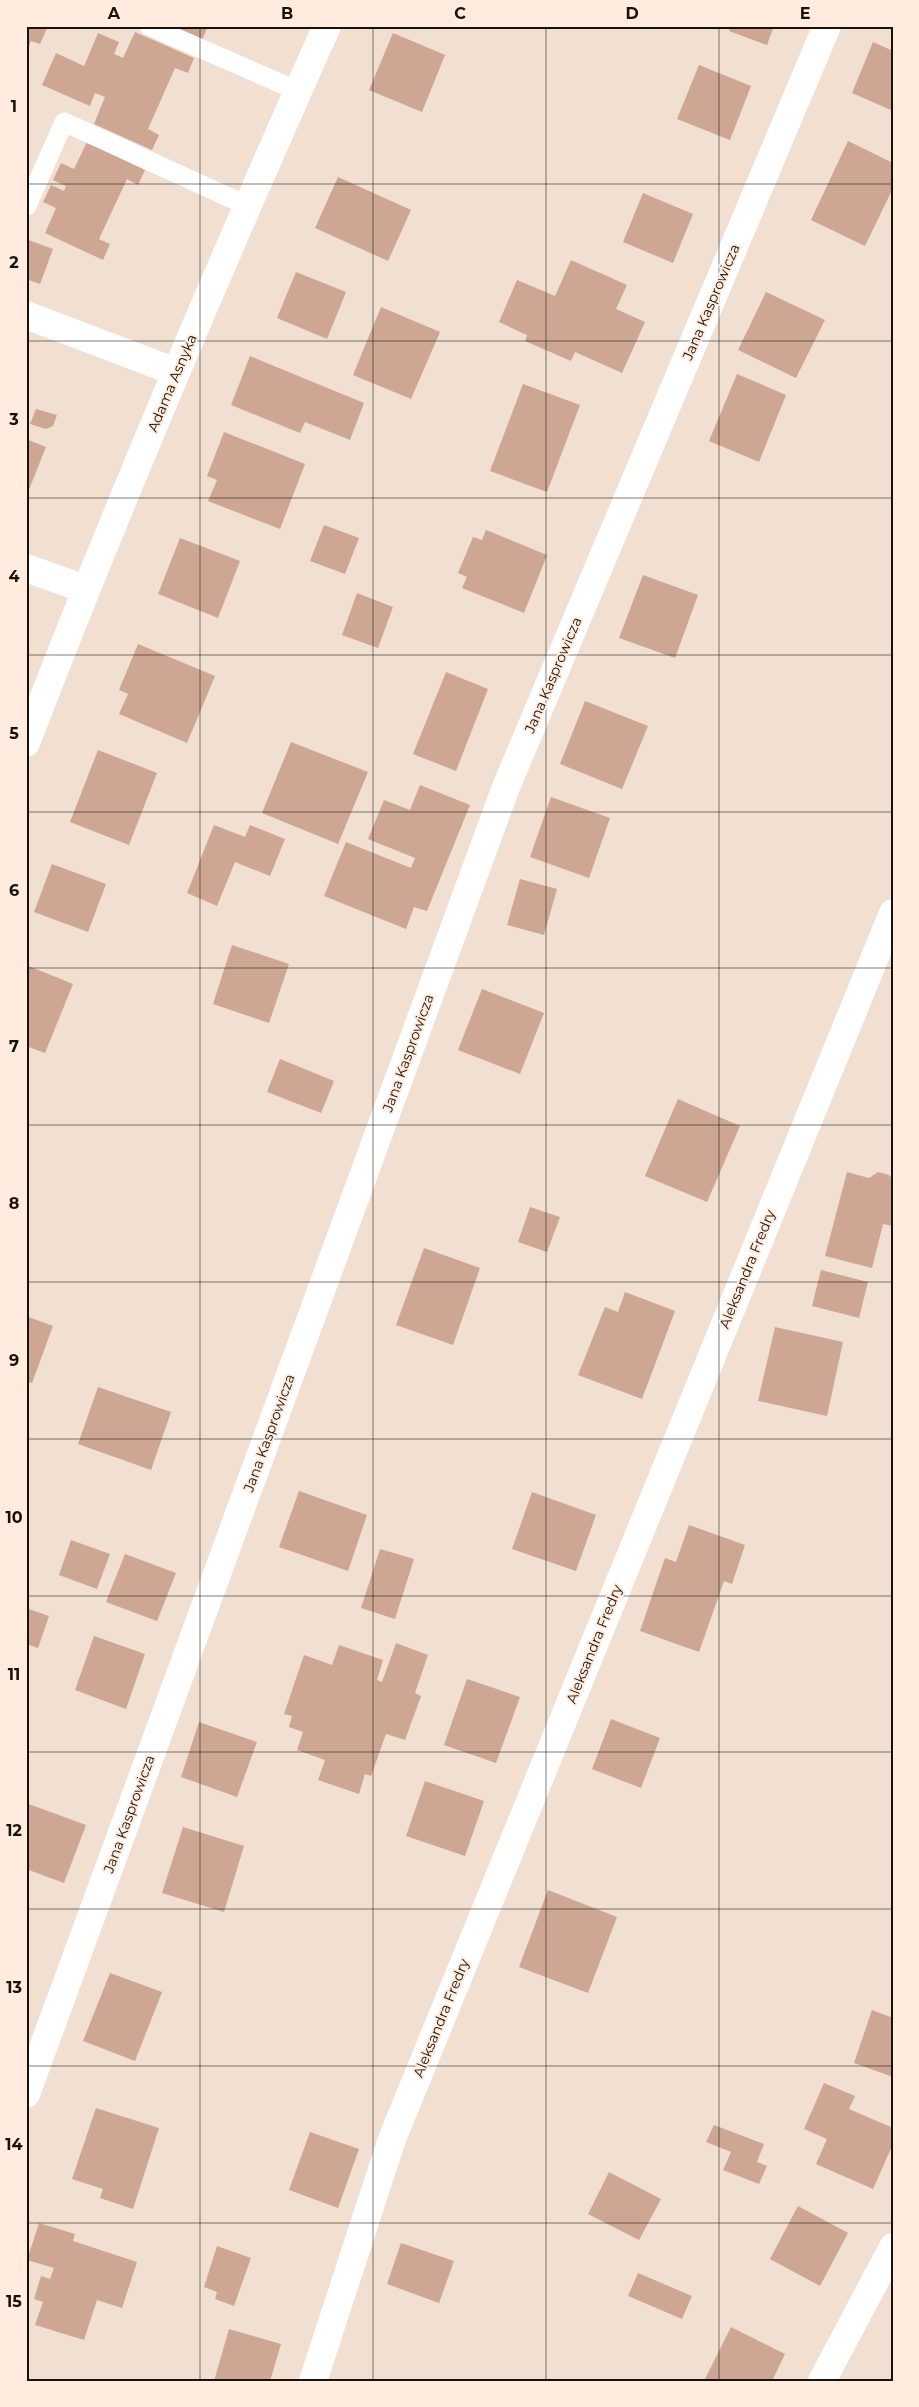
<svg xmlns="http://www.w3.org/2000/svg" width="919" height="2407" font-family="Montserrat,sans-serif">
<rect width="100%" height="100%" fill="#f1dfd1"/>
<g fill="#cea694">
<path d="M 26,26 L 48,26 L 40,44 L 31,41 L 26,53 Z"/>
<path d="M 172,26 L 208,26 L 202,40 Z"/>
<path d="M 731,26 L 774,26 L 767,45 L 729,31 Z"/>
<path d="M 135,32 L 194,58 L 188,73 L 175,68 L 148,129 L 159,135 L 152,150 L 94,124 L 105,97 L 95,93 L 90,106 L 42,85 L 56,53 L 84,66 L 98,33 L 119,42 L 114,54 L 123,58 Z"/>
<path d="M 393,33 L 445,55 L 422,112 L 369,90 Z"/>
<path d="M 873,42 L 893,51 L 893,111 L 852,93 Z"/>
<path d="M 699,65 L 751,86 L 730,140 L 677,119 Z"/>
<path d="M 848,141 L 893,163 L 893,188 L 865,246 L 811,220 Z"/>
<path d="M 87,142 L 145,170 L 138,185 L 127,179 L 99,239 L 110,244 L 103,260 L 45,233 L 56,208 L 43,202 L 51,185 L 64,191 L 66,186 L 53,180 L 61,163 L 74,169 Z"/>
<path d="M 338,177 L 411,210 L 388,261 L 315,228 Z"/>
<path d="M 643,193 L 693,214 L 673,263 L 623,242 Z"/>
<path d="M 26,239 L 53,249 L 40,284 L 26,279 Z"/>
<path d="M 571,260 L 627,285 L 616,309 L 645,322 L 622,373 L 575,352 L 571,361 L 525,341 L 527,335 L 499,322 L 517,280 L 555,296 Z"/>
<path d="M 296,272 L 346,292 L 327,339 L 277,318 Z"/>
<path d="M 766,292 L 825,320 L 796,378 L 738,350 Z"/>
<path d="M 381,307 L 440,332 L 411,399 L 353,375 Z"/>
<path d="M 250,356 L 364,403 L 350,440 L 305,422 L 300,433 L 231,405 Z"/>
<path d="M 737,374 L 786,395 L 759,462 L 709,441 Z"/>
<path d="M 523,384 L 580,405 L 547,492 L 490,471 Z"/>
<path d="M 36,409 L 57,415 L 53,426 L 46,429 L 30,424 Z"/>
<path d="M 224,432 L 305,464 L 280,529 L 208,501 L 217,480 L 207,476 Z"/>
<path d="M 26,439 L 46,447 L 26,497 Z"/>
<path d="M 324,525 L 359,538 L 345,574 L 310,561 Z"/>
<path d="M 486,530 L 547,555 L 524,613 L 462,588 L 467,577 L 458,573 L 473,537 L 482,540 Z"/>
<path d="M 180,538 L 240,561 L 218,618 L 158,594 Z"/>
<path d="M 643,575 L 698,595 L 675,658 L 619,638 Z"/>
<path d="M 357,593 L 393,607 L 378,648 L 342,635 Z"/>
<path d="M 138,644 L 215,676 L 187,743 L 119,714 L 128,694 L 119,690 Z"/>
<path d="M 446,672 L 488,689 L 456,771 L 413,754 Z"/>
<path d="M 585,701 L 648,726 L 622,789 L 560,764 Z"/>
<path d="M 291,742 L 368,772 L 338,844 L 262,813 Z"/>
<path d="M 98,750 L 157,773 L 129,845 L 70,822 Z"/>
<path d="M 420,785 L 470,805 L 427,911 L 414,907 L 406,929 L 324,896 L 346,842 L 411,868 L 415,858 L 368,839 L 384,800 L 410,810 Z"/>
<path d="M 551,797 L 610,818 L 589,878 L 530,857 Z"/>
<path d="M 214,825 L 245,837 L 250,825 L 285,839 L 270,876 L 235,862 L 217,906 L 187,893 Z"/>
<path d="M 52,864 L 106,884 L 88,932 L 34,912 Z"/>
<path d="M 520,879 L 557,889 L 544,935 L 507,925 Z"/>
<path d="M 232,945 L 289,964 L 269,1023 L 213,1004 Z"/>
<path d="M 26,965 L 73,984 L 45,1053 L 26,1046 Z"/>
<path d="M 482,989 L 544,1013 L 520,1074 L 458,1050 Z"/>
<path d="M 280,1059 L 334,1081 L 321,1113 L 267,1092 Z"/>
<path d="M 678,1099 L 740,1126 L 707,1202 L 645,1176 Z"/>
<path d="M 847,1172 L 869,1178 L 878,1172 L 889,1175 L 893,1180 L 893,1226 L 883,1224 L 872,1268 L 825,1256 Z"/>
<path d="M 530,1207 L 560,1217 L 547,1252 L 518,1242 Z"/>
<path d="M 424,1248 L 480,1268 L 453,1345 L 396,1325 Z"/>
<path d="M 821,1270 L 868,1282 L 859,1318 L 812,1306 Z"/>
<path d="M 625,1292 L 675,1311 L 642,1399 L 578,1375 L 605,1307 L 618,1312 Z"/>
<path d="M 26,1316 L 53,1326 L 32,1383 L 26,1381 Z"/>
<path d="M 775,1327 L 843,1342 L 827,1416 L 758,1401 Z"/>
<path d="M 98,1387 L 171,1412 L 151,1470 L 78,1444 Z"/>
<path d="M 299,1491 L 367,1515 L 348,1571 L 279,1547 Z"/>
<path d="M 532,1492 L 596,1515 L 576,1571 L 512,1549 Z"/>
<path d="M 689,1525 L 745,1545 L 732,1584 L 724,1581 L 699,1652 L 640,1631 L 665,1558 L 676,1562 Z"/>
<path d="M 71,1540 L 110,1554 L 97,1589 L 59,1575 Z"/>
<path d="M 380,1549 L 414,1559 L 395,1619 L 361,1608 Z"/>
<path d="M 125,1554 L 176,1573 L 157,1621 L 106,1602 Z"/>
<path d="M 26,1608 L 49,1616 L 38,1648 L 26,1644 Z"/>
<path d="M 94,1636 L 145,1654 L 126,1709 L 75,1690 Z"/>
<path d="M 396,1643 L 428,1655 L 415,1693 L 421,1696 L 405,1740 L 386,1734 L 371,1776 L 365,1774 L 359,1794 L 318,1780 L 325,1760 L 297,1750 L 303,1732 L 289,1727 L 292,1716 L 284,1714 L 304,1655 L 332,1665 L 339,1645 L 383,1660 L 377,1680 L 382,1682 Z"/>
<path d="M 467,1679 L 520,1697 L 496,1763 L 444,1745 Z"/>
<path d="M 611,1719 L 660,1738 L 641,1788 L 592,1769 Z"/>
<path d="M 199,1722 L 257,1742 L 237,1797 L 181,1777 Z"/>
<path d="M 425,1781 L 484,1801 L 465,1856 L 406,1836 Z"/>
<path d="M 26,1803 L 86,1825 L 64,1883 L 26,1869 Z"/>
<path d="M 183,1827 L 244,1846 L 224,1912 L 162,1893 Z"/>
<path d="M 548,1890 L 617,1917 L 588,1993 L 519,1967 Z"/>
<path d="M 110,1973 L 162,1992 L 135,2061 L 83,2041 Z"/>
<path d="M 872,2010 L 893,2018 L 893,2077 L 854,2063 Z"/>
<path d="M 824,2083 L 855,2096 L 849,2109 L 893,2128 L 893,2144 L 873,2189 L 816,2164 L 827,2139 L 804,2129 Z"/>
<path d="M 96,2108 L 159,2128 L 133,2209 L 100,2198 L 103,2189 L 72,2179 Z"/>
<path d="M 714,2125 L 764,2144 L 757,2162 L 767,2166 L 759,2184 L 723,2170 L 731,2152 L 706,2142 Z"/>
<path d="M 310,2132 L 359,2149 L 338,2208 L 289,2190 Z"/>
<path d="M 609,2172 L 661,2199 L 639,2240 L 588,2214 Z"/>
<path d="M 798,2206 L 848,2233 L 820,2286 L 770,2259 Z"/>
<path d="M 39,2223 L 75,2234 L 73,2241 L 137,2262 L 122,2308 L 97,2300 L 84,2340 L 35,2325 L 43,2302 L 34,2299 L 41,2276 L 50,2279 L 54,2268 L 27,2260 Z"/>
<path d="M 401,2243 L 454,2261 L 439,2303 L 387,2284 Z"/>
<path d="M 217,2246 L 251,2258 L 234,2306 L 215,2299 L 217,2292 L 204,2287 Z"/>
<path d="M 638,2273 L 692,2296 L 682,2319 L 628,2296 Z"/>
<path d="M 731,2327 L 785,2354 L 772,2381 L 704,2381 Z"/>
<path d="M 229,2329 L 281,2344 L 270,2381 L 214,2381 Z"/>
</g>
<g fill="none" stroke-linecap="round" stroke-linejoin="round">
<g stroke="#fff" stroke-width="19">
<path d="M 149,26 L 298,91"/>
<path d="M 27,206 L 64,122 L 248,206"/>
</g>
<g stroke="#fff" stroke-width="28">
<path d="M 26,315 L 176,372"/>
<path d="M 26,568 L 85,589"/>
<path d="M 26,743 C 119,501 221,263 327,26"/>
<path d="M 26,2094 L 506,787 L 827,26"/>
<path d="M 313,2381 L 392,2139 L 893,913"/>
<path d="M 822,2381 L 893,2247"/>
</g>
</g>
<path fill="none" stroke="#18120d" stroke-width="1" stroke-opacity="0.55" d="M 200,26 L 200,2381M 373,26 L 373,2381M 546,26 L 546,2381M 719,26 L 719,2381M 26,184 L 893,184M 26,341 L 893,341M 26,498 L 893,498M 26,655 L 893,655M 26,812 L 893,812M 26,968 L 893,968M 26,1125 L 893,1125M 26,1282 L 893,1282M 26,1439 L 893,1439M 26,1596 L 893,1596M 26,1752 L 893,1752M 26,1909 L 893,1909M 26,2066 L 893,2066M 26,2223 L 893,2223"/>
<g text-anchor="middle" stroke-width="4" stroke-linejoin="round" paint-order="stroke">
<g font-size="14" fill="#18120d" stroke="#ffecde">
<text transform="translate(711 302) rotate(-67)" y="5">Jana Kasprowicza</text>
<text transform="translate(172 383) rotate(-67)" y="5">Adama Asnyka</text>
<text transform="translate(553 675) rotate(-67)" y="5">Jana Kasprowicza</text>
<text transform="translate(408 1053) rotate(-70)" y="5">Jana Kasprowicza</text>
<text transform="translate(747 1269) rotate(-68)" y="5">Aleksandra Fredry</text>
<text transform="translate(269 1433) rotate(-70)" y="5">Jana Kasprowicza</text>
<text transform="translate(594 1644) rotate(-68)" y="5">Aleksandra Fredry</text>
<text transform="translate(129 1814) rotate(-70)" y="5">Jana Kasprowicza</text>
<text transform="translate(441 2018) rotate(-68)" y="5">Aleksandra Fredry</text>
</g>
</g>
<rect width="919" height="2407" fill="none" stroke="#ffecde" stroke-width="55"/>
<rect x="28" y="28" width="864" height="2352" fill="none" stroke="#18120d" stroke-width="2"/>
<g font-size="16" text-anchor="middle" font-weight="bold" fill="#18120d">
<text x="114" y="19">A</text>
<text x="287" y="19">B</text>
<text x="460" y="19">C</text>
<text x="632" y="19">D</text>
<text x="805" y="19">E</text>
<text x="14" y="112">1</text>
<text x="14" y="268">2</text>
<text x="14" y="425">3</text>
<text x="14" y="582">4</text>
<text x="14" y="739">5</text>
<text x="14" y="896">6</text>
<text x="14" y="1052">7</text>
<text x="14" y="1209">8</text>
<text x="14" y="1366">9</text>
<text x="14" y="1523">10</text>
<text x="14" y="1680">11</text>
<text x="14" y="1836">12</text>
<text x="14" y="1993">13</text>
<text x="14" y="2150">14</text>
<text x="14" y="2307">15</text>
</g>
</svg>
